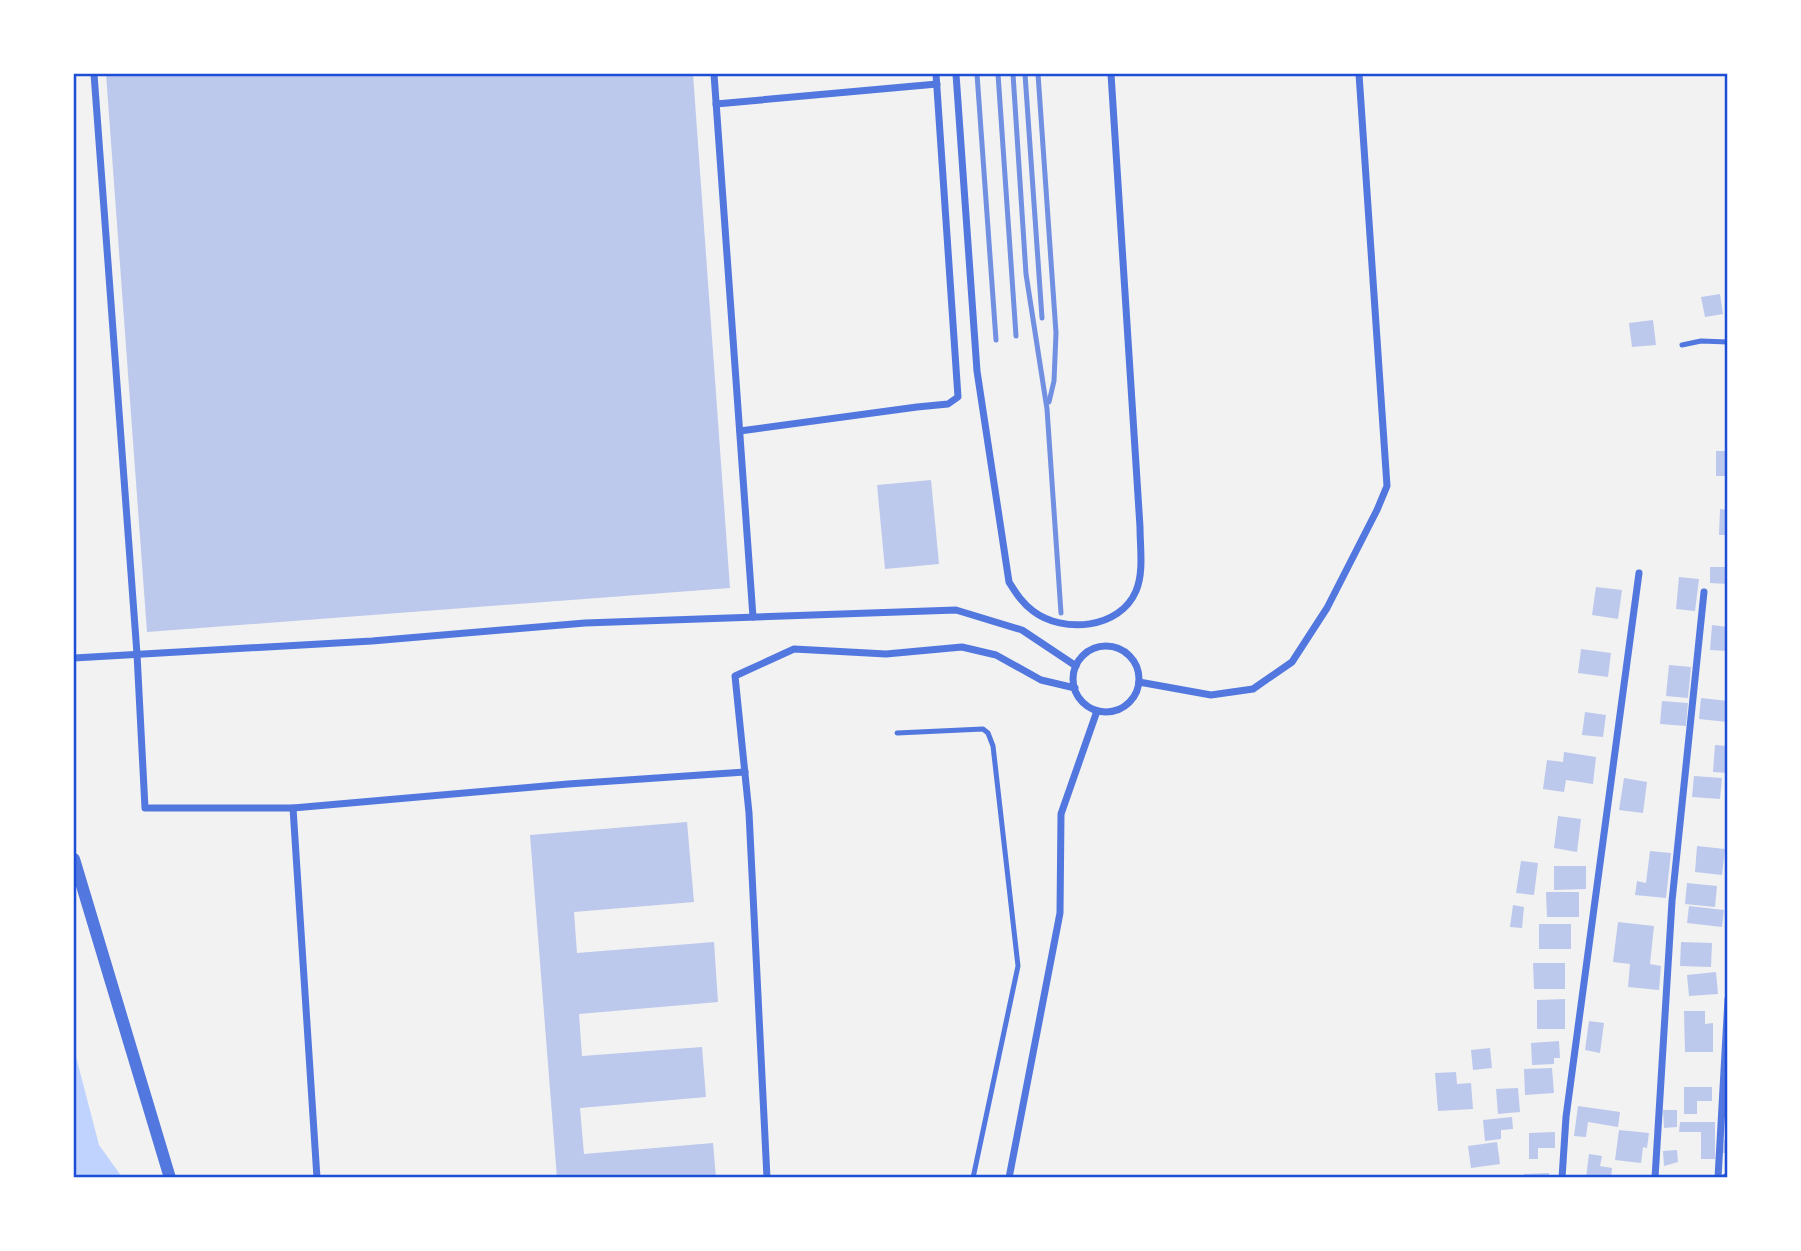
<svg xmlns="http://www.w3.org/2000/svg" width="1801" height="1251" font-family="Overpass,sans-serif">
<rect width="100%" height="100%" fill="#f2f2f2"/>
<path fill="#bfd3fe" d="M 74,1049 L 99,1145 L 122,1177 L 74,1177 Z"/>
<g fill="#bdc9ec">
<path d="M 106,74 L 693,74 L 730,588 L 147,632 Z"/>
<path d="M 1720,294 L 1723,314 L 1705,317 L 1701,297 Z"/>
<path d="M 1653,320 L 1656,345 L 1632,347 L 1629,323 Z"/>
<rect x="1716" y="451" width="12" height="25"/>
<path d="M 931,480 L 939,564 L 885,569 L 877,485 Z"/>
<path d="M 1720,509 L 1728,510 L 1728,535 L 1719,535 Z"/>
<path d="M 1710,567 L 1728,567 L 1728,584 L 1710,583 Z"/>
<path d="M 1679,577 L 1699,579 L 1695,611 L 1676,609 Z"/>
<path d="M 1596,587 L 1622,590 L 1618,619 L 1592,615 Z"/>
<path d="M 1712,625 L 1728,627 L 1728,651 L 1710,650 Z"/>
<path d="M 1581,649 L 1611,653 L 1608,677 L 1578,673 Z"/>
<path d="M 1669,665 L 1691,667 L 1688,698 L 1666,696 Z"/>
<path d="M 1701,698 L 1728,701 L 1728,722 L 1699,719 Z"/>
<path d="M 1662,701 L 1688,703 L 1686,726 L 1660,724 Z"/>
<path d="M 1585,712 L 1606,715 L 1603,737 L 1582,735 Z"/>
<path d="M 1715,745 L 1728,746 L 1728,773 L 1713,772 Z"/>
<path d="M 1564,752 L 1596,757 L 1593,784 L 1566,780 L 1564,792 L 1543,789 L 1547,760 L 1563,762 Z"/>
<path d="M 1694,776 L 1722,778 L 1720,799 L 1692,797 Z"/>
<path d="M 1624,778 L 1647,782 L 1643,813 L 1619,810 Z"/>
<path d="M 1558,816 L 1581,819 L 1577,852 L 1554,848 Z"/>
<path d="M 687,822 L 694,902 L 574,912 L 577,953 L 714,942 L 718,1002 L 579,1014 L 582,1056 L 702,1047 L 706,1097 L 580,1108 L 584,1154 L 713,1143 L 716,1178 L 557,1178 L 530,835 Z"/>
<path d="M 1697,846 L 1725,849 L 1722,875 L 1695,872 Z"/>
<path d="M 1650,851 L 1671,853 L 1666,898 L 1635,895 L 1637,881 L 1646,883 Z"/>
<path d="M 1521,861 L 1538,863 L 1534,895 L 1516,893 Z"/>
<path d="M 1554,866 L 1586,866 L 1586,889 L 1554,890 Z"/>
<path d="M 1687,883 L 1717,886 L 1715,907 L 1685,904 Z"/>
<path d="M 1546,892 L 1579,892 L 1579,917 L 1547,917 Z"/>
<path d="M 1513,905 L 1524,907 L 1522,928 L 1510,927 Z"/>
<path d="M 1689,906 L 1724,910 L 1722,927 L 1687,923 Z"/>
<path d="M 1618,922 L 1654,926 L 1650,964 L 1661,966 L 1659,990 L 1628,987 L 1630,964 L 1613,962 Z"/>
<rect x="1539" y="924" width="32" height="25"/>
<path d="M 1681,942 L 1712,943 L 1711,967 L 1680,966 Z"/>
<path d="M 1533,963 L 1565,963 L 1565,989 L 1534,989 Z"/>
<path d="M 1716,972 L 1718,994 L 1689,996 L 1687,975 Z"/>
<path d="M 1565,999 L 1565,1029 L 1537,1029 L 1537,1000 Z"/>
<path d="M 1684,1011 L 1705,1011 L 1705,1024 L 1713,1023 L 1713,1052 L 1685,1052 Z"/>
<path d="M 1589,1021 L 1604,1023 L 1600,1053 L 1585,1050 Z"/>
<path d="M 1559,1041 L 1560,1058 L 1554,1058 L 1554,1064 L 1532,1065 L 1531,1043 Z"/>
<path d="M 1490,1048 L 1492,1068 L 1473,1070 L 1471,1050 Z"/>
<path d="M 1552,1068 L 1554,1093 L 1525,1095 L 1524,1069 Z"/>
<path d="M 1456,1072 L 1457,1084 L 1471,1083 L 1473,1109 L 1438,1111 L 1435,1073 Z"/>
<path d="M 1684,1087 L 1712,1087 L 1712,1101 L 1697,1101 L 1697,1114 L 1684,1114 Z"/>
<path d="M 1518,1088 L 1520,1112 L 1498,1114 L 1496,1089 Z"/>
<path d="M 1578,1106 L 1620,1112 L 1618,1127 L 1588,1122 L 1586,1137 L 1574,1136 Z"/>
<path d="M 1663,1110 L 1677,1110 L 1677,1127 L 1664,1128 Z"/>
<path d="M 1512,1117 L 1513,1129 L 1501,1130 L 1501,1139 L 1485,1141 L 1483,1120 Z"/>
<path d="M 1680,1122 L 1715,1122 L 1715,1159 L 1701,1159 L 1701,1132 L 1679,1132 Z"/>
<path d="M 1619,1130 L 1649,1133 L 1647,1148 L 1643,1147 L 1641,1163 L 1615,1160 Z"/>
<path d="M 1555,1132 L 1555,1148 L 1538,1148 L 1538,1159 L 1529,1159 L 1529,1133 Z"/>
<path d="M 1724,1140 L 1728,1140 L 1728,1153 L 1723,1153 Z"/>
<path d="M 1497,1142 L 1500,1164 L 1471,1168 L 1468,1146 Z"/>
<path d="M 1677,1150 L 1678,1162 L 1664,1166 L 1663,1151 Z"/>
<path d="M 1589,1154 L 1602,1156 L 1600,1166 L 1612,1168 L 1611,1178 L 1586,1178 Z"/>
<path d="M 1549,1173 L 1549,1178 L 1524,1178 L 1524,1174 Z"/>
</g>
<g fill="none" stroke-linecap="round" stroke-linejoin="round">
<g stroke="#5277de" stroke-width="5">
<path d="M 1682,345 L 1701,341 L 1728,342"/>
<path d="M 897,733 L 983,729 L 988,733 L 993,746 L 1018,966 L 973,1178"/>
</g>
<g stroke="#5277de" stroke-width="7">
<path d="M 94,74 L 137,654 L 145,808 L 293,808 L 568,784 L 745,772"/>
<path d="M 714,74 L 753,617"/>
<path d="M 956,74 L 977,371 L 1009,582 C 1016,593 1022,603 1033,611 C 1063,634 1120,629 1136,591 C 1144,572 1140,547 1140,527 L 1111,74"/>
<path d="M 716,104 L 937,84"/>
<path d="M 740,431 L 917,407 L 948,404 L 958,397 L 936,74"/>
<circle cx="1106" cy="679" r="33"/>
<path d="M 74,658 L 372,641 L 585,623 L 956,610 L 1022,630 L 1076,666"/>
<path d="M 1139,682 L 1211,695 L 1253,689 L 1292,662 L 1327,608 L 1377,510 L 1387,486 L 1359,74"/>
<path d="M 293,808 L 317,1178"/>
<path d="M 767,1178 L 749,813 L 735,676 L 794,649 L 886,654 L 962,647 L 996,655 L 1041,680 L 1075,688"/>
<path d="M 1009,1178 L 1060,913 L 1061,814 L 1097,711"/>
<path d="M 1562,1178 L 1566,1117 L 1639,573"/>
<path d="M 1655,1178 L 1672,901 L 1704,592"/>
<path d="M 1718,1178 L 1728,999"/>
<path d="M 1724,1178 L 1728,1176"/>
</g>
<path stroke="#5277de" stroke-width="12" d="M 74,859 L 170,1178"/>
<g stroke="#7290e2" stroke-width="5">
<path d="M 977,74 L 996,340"/>
<path d="M 998,74 L 1016,336"/>
<path d="M 1013,74 L 1026,274 L 1047,409 L 1061,613"/>
<path d="M 1025,74 L 1042,318"/>
<path d="M 1038,74 L 1056,333 L 1054,381 L 1049,402"/>
</g>
</g>
<rect width="1801" height="1251" fill="none" stroke="#ffffff" stroke-width="150"/>
<rect x="75" y="75" width="1651" height="1101" fill="none" stroke="#1d4ed8" stroke-width="2.5"/>
</svg>
